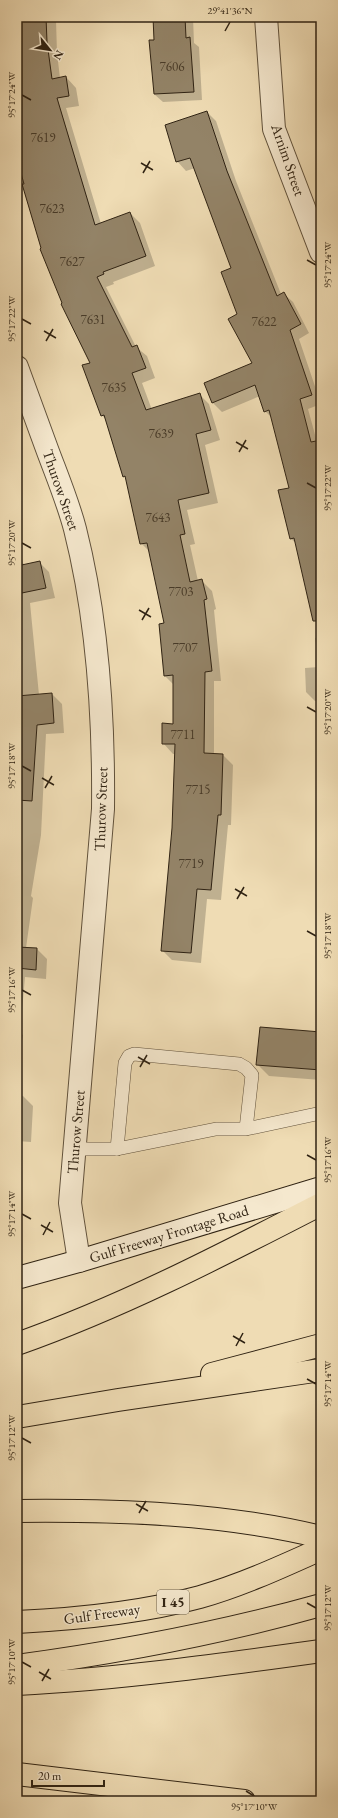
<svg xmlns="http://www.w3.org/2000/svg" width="338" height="1818" font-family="'EB Garamond',serif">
<rect width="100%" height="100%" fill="#efdcb4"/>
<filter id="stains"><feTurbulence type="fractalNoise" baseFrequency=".005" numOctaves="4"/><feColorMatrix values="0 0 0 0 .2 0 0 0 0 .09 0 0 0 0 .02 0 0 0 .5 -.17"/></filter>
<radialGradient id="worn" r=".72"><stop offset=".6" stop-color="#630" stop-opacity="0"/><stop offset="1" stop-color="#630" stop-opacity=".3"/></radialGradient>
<g fill="#0003">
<path d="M 17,17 L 53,17 L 56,20 L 57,53 L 60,78 L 66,77 L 76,88 L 79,106 L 66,108 L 101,224 L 130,213 L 140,223 L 155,266 L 113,282 L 114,284 L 106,287 L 136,347 L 147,356 L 155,378 L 142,383 L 152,410 L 199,394 L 209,404 L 220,440 L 205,445 L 218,503 L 187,510 L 195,544 L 190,545 L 198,581 L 202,581 L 212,591 L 216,609 L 214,610 L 221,681 L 214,681 L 214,755 L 223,755 L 233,765 L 231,825 L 228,825 L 221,900 L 207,899 L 201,963 L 172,960 L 162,950 L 173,828 L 176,754 L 173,754 L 163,743 L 174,725 L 174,685 L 165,676 L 165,624 L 150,552 L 141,543 L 127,479 L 124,476 L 106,420 L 102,415 L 91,363 L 63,304 L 17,155 Z"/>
<path d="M 154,17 L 193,17 L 194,43 L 199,47 L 202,100 L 163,102 L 154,94 L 155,41 Z"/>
<path d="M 207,112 L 216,121 L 236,181 L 281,294 L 283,293 L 293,302 L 309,333 L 299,339 L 321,404 L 308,409 L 317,442 L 321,441 L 321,603 L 297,544 L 291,539 L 290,489 L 273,419 L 265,411 L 260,396 L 222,412 L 212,402 L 254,364 L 238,314 L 232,268 L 195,168 L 186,171 L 177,161 Z"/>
<path d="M 17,542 L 24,566 L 39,562 L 49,572 L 55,598 L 30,603 L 39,695 L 52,694 L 62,704 L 64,733 L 46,734 L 41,835 L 31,896 L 33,898 L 26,948 L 37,949 L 47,959 L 46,979 L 25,977 L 20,1033 L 23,1035 L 17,1072 Z"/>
<path d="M 321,637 L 321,701 L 315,701 L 306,692 L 305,668 L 319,667 L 315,638 Z"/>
<path d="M 317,733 L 321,733 L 321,781 L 316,776 Z"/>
<path d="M 321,1033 L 321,1080 L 269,1076 L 257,1064 Z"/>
<path d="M 17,1090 L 17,1095 L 23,1096 L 33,1106 L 31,1142 L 17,1141 Z"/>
</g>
<g fill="#938367" stroke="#302313">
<path d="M 17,17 L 46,17 L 47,42 L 52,79 L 66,76 L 69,96 L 57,98 L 95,225 L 130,212 L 146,256 L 103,272 L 104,274 L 97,277 L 132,347 L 137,345 L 146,368 L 132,373 L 146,410 L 200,393 L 211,430 L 196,434 L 209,493 L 178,500 L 185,534 L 180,535 L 190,582 L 202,579 L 207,599 L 204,600 L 212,671 L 205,672 L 204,753 L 223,754 L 221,815 L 218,815 L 211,890 L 197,889 L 191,953 L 161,951 L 172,828 L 175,744 L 162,744 L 162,723 L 173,724 L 173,675 L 164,676 L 159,624 L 164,623 L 147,543 L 140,544 L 125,476 L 123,477 L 104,415 L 101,416 L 82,365 L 90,363 L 61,304 L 62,303 L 40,249 L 41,248 L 22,184 L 24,184 L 17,159 Z"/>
<path d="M 153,17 L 185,17 L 186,38 L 190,37 L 194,92 L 154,94 L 149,40 L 154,40 Z"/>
<path d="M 207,111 L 227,171 L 277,296 L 284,292 L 301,324 L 290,330 L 312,395 L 300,399 L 311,442 L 321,440 L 321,621 L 313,621 L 294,538 L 290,539 L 278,490 L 289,488 L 269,410 L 264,412 L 255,385 L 212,403 L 204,383 L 252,363 L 228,319 L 237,314 L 221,272 L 231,268 L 190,158 L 176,162 L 165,125 Z"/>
<path d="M 40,561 L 46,588 L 17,594 L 17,566 Z"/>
<path d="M 52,693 L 54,723 L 37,725 L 32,801 L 17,800 L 17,696 Z"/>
<path d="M 17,947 L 37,948 L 36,970 L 17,968 Z"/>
<path d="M 260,1027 L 321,1032 L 321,1070 L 256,1065 Z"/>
</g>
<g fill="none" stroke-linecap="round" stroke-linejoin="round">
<defs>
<g id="service">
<path d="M 246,1129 L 252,1075 L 246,1068 L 239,1064 L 134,1054 L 129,1056 L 125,1063 L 117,1149 L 216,1129 L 246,1129 L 321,1113"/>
<path d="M 74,1149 L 117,1149"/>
</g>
<g id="minor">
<path d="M 266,17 L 274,129 L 321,252"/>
<path d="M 17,367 C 27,394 37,422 47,449 C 57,476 68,502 75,529 C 98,620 104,715 103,809 L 70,1203 L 79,1261"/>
</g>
<path id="secondary" d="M 17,1278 L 79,1261 L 321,1188"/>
<g id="motorway">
<path d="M 17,1344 C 122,1307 222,1255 321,1204"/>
<path d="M 212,1374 L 321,1345"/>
<path d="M 17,1417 L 118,1400 L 321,1370"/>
<path d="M 17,1511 C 118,1510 222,1513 321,1537"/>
<path d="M 17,1622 C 78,1619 141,1613 200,1597 C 242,1585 281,1567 321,1549"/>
<path d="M 17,1666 C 120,1652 221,1633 321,1605"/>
<path d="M 17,1684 C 119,1679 220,1665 321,1651"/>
<path d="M 17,1774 L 244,1801"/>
</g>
</defs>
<use href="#service" stroke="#60513b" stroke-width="14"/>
<use href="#minor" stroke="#60513b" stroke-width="24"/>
<use href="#secondary" stroke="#302313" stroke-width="24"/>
<use href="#motorway" stroke="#302313" stroke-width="24"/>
<use href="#service" stroke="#f5e8ce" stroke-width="13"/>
<use href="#minor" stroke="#f5e8ce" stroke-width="22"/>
<use href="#secondary" stroke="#f5e8ce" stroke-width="22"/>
<use href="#motorway" stroke="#efdcb4" stroke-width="22"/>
</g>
<path fill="none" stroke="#302313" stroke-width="1.5" d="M 225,31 L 230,22M 22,95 L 31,100M 141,163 L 153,170M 143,173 L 150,161M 307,260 L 316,265M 22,319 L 31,324M 44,331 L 56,338M 46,341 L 53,329M 236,442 L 248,449M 239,452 L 246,440M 307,483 L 316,488M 22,543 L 31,548M 139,610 L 151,617M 142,620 L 149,608M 307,707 L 316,712M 22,766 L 31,771M 42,778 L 54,785M 45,788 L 52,776M 235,889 L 247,896M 237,899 L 244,887M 307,931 L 316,936M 22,990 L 31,995M 138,1057 L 150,1064M 140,1067 L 147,1055M 307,1155 L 316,1160M 22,1214 L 31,1219M 41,1225 L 53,1232M 43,1235 L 50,1222M 233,1336 L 245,1343M 236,1346 L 243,1333M 307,1379 L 316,1384M 22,1438 L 31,1443M 136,1504 L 148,1511M 139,1513 L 146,1501M 307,1603 L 316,1608M 22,1662 L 31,1667M 39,1672 L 51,1679M 42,1681 L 49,1669M 246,1791 L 254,1796"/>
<g text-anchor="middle" stroke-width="3" stroke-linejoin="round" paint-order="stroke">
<g font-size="13" fill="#493b28">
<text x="172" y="71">7606</text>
<text x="43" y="142">7619</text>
<text x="52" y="213">7623</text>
<text x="72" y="266">7627</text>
<text x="93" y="324">7631</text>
<text x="264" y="326">7622</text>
<text x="114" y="392">7635</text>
<text x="161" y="438">7639</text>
<text x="158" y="522">7643</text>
<text x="181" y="596">7703</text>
<text x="185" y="652">7707</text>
<text x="183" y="739">7711</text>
<text x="198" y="794">7715</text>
<text x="191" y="868">7719</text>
</g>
<rect fill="#f5e8ce" stroke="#6b5e4b" stroke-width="1" x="157" y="1590" width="32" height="24" rx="3"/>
<g font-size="14" font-weight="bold" fill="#302313">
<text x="173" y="1607">I 45</text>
</g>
<g font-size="15" fill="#302313" stroke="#f5e8ce">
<text transform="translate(288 160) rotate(71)" y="5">Arnim Street</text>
<text transform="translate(61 490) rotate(71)" y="5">Thurow Street</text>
<text transform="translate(101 809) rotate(-88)" y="5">Thurow Street</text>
<text transform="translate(76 1132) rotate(-85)" y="5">Thurow Street</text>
<text transform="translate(169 1234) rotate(-17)" y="5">Gulf Freeway Frontage Road</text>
<text transform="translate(102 1614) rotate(-8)" y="5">Gulf Freeway</text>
</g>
</g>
<rect width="338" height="1818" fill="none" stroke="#efdcb4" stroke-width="44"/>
<g transform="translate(50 50) rotate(120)" stroke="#f5e8ce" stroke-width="3" paint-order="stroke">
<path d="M0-3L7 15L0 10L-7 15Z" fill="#302313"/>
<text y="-6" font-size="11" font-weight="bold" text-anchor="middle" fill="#302313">N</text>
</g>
<path d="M32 1780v6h72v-6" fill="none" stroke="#302313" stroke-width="2"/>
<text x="38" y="1780" font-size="12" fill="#302313" stroke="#f5e8ce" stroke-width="3" paint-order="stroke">20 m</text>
<rect x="22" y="22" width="294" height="1774" fill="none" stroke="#302313" stroke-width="1.5"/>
<g font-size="10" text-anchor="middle" fill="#302313">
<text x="230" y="14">29°41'36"N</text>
<text transform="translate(11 95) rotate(-90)" y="4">95°17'24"W</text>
<text transform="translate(327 265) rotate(-90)" y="4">95°17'24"W</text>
<text transform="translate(11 319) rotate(-90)" y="4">95°17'22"W</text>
<text transform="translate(327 488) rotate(-90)" y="4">95°17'22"W</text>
<text transform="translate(11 543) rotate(-90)" y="4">95°17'20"W</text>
<text transform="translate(327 712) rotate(-90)" y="4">95°17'20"W</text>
<text transform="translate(11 766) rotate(-90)" y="4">95°17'18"W</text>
<text transform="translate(327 936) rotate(-90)" y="4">95°17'18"W</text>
<text transform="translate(11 990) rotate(-90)" y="4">95°17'16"W</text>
<text transform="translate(327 1160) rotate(-90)" y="4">95°17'16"W</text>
<text transform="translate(11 1214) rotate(-90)" y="4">95°17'14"W</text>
<text transform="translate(327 1384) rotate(-90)" y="4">95°17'14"W</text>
<text transform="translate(11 1438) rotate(-90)" y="4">95°17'12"W</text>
<text transform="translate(327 1608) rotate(-90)" y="4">95°17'12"W</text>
<text transform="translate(11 1662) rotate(-90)" y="4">95°17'10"W</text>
<text x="254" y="1810">95°17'10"W</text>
</g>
<rect width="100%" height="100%" filter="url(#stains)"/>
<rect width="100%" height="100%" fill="url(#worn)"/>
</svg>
